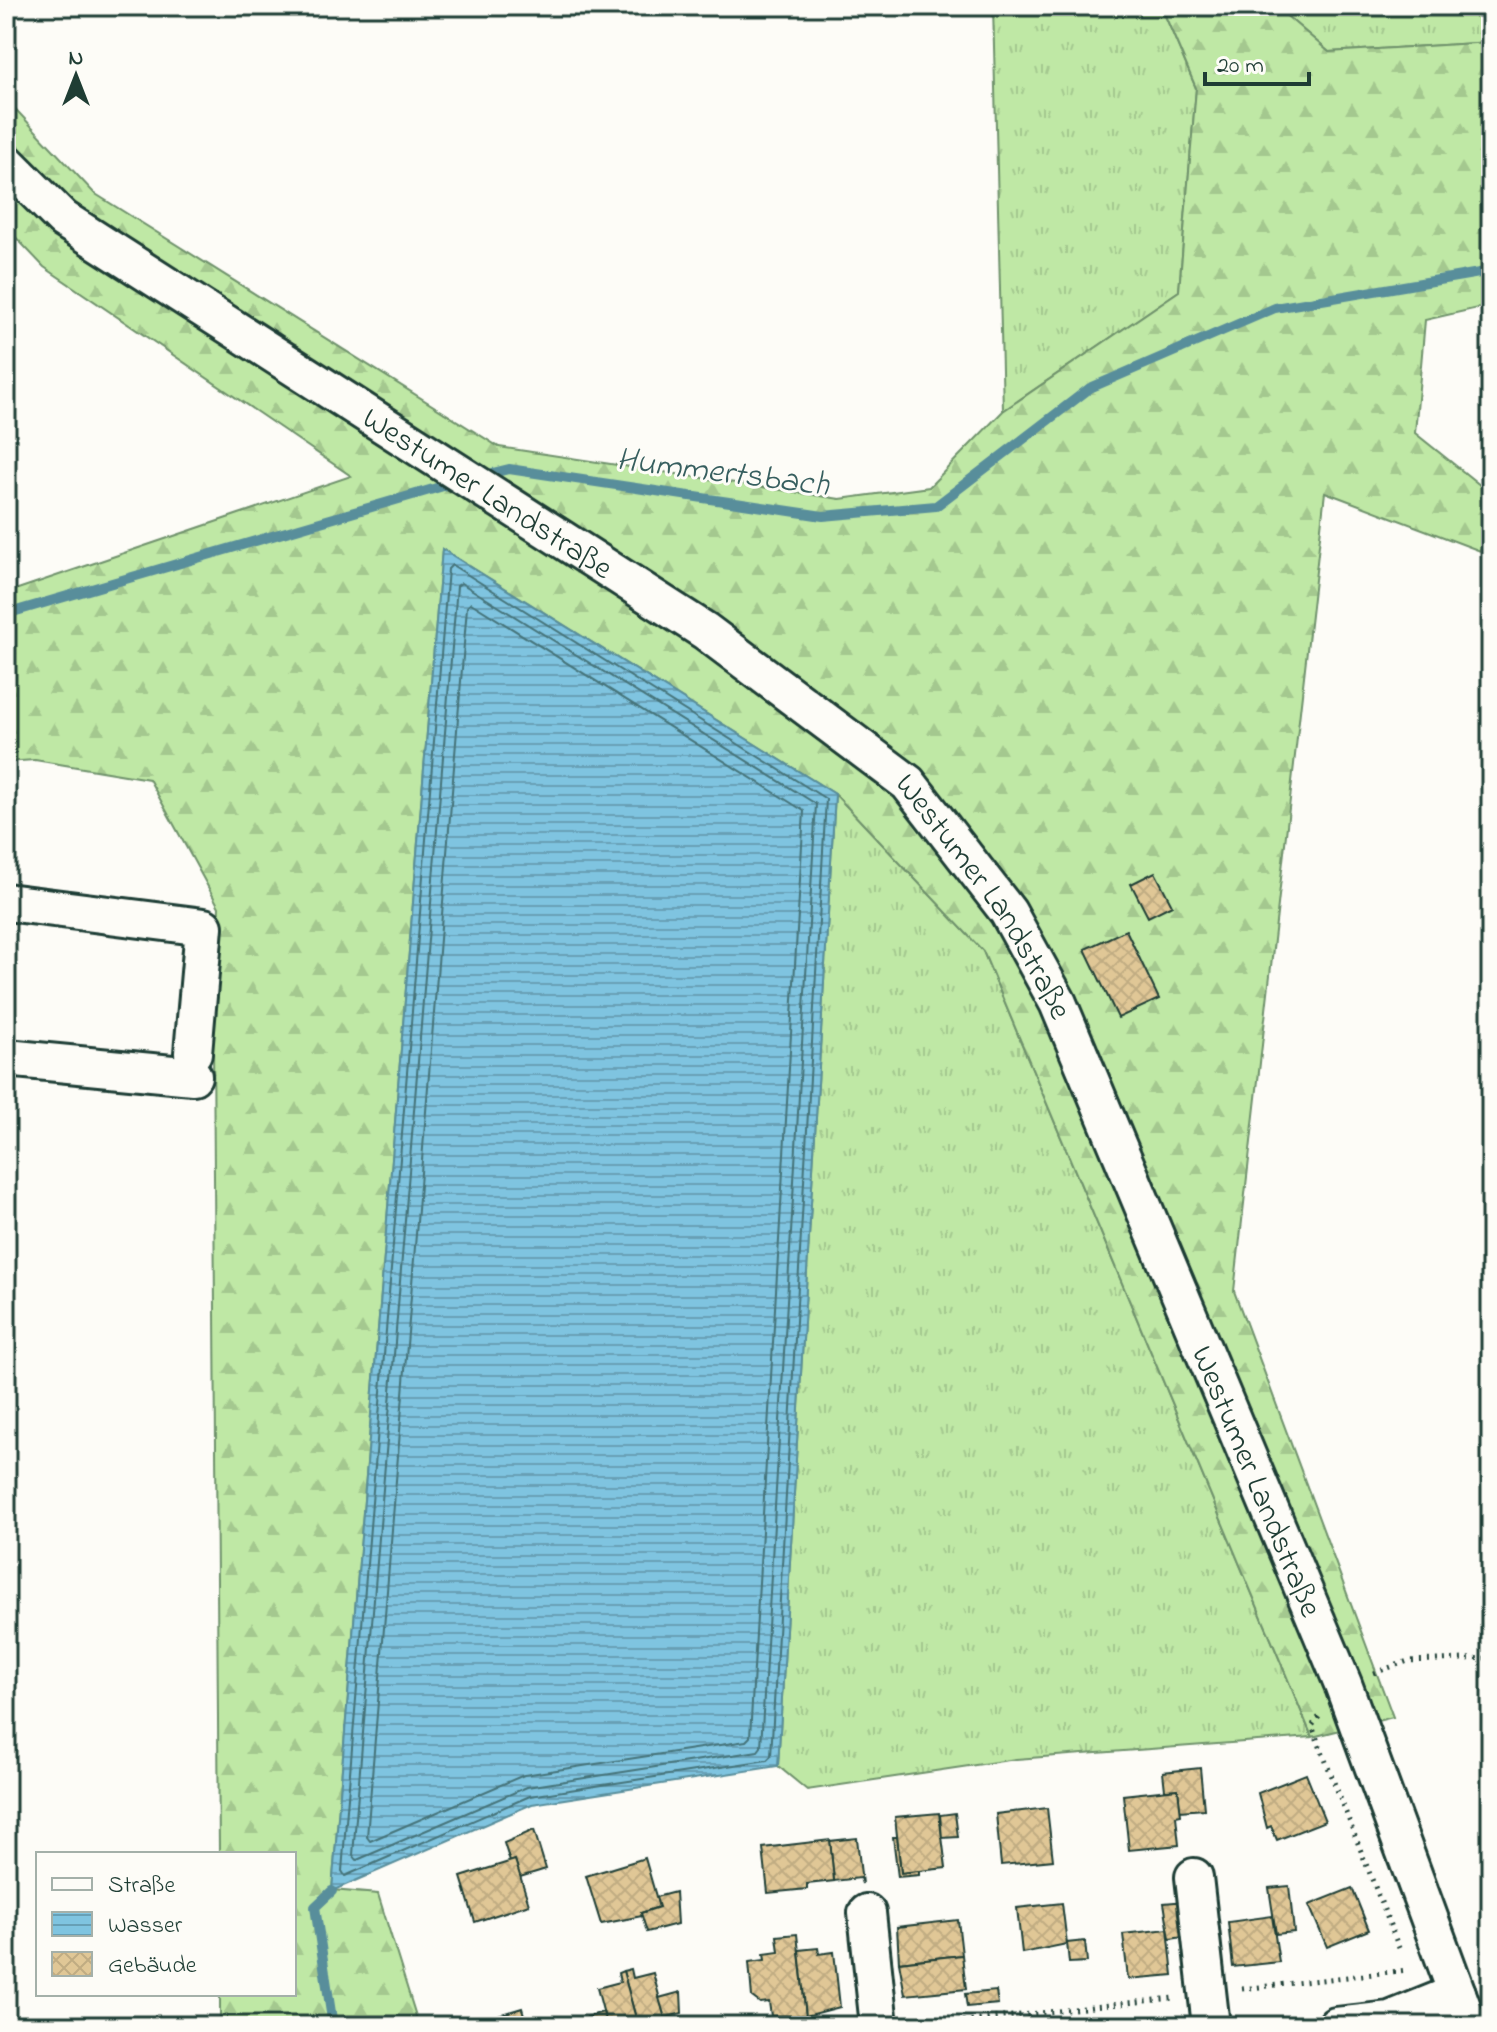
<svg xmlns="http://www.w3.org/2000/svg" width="1497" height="2032" font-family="'Indie Flower',sans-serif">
<defs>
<pattern id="grass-tufts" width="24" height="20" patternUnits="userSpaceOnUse" patternTransform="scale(2)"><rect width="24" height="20" fill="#bfe8a5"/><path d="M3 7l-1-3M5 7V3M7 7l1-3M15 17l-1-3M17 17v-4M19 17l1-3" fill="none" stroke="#a4c88f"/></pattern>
<pattern id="forest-firs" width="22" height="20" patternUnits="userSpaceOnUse" patternTransform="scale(2)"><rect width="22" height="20" fill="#bfe8a5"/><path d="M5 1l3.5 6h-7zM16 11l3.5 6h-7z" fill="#a4c88f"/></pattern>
<pattern id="water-rules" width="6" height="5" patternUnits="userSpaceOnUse" patternTransform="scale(2)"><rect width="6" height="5" fill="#7fc4e0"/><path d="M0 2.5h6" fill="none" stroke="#67a0b6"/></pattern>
<pattern id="building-cross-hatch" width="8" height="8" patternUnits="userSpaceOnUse" patternTransform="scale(2)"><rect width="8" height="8" fill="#e0c796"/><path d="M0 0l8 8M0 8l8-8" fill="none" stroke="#c0ac82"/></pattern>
</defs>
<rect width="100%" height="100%" fill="#fdfcf7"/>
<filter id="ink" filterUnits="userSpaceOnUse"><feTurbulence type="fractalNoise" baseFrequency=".0125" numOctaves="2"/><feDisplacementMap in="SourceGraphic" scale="16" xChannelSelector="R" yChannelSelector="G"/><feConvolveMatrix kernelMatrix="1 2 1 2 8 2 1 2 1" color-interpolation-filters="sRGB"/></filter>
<g filter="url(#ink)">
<g fill="url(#grass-tufts)" stroke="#6f926c" stroke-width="2">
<path d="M 993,6 L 1161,6 L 1196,88 L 1179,291 L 1003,411 Z"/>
<path d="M 1275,6 L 1491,6 L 1491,42 L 1329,52 Z"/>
<path d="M 835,794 L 983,951 L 1312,1737 L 1016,1759 L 807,1790 L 778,1766 Z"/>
</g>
<path fill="url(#forest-firs)" stroke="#6f926c" stroke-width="2" d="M 1161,6 L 1275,6 L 1329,52 L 1491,42 L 1491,305 L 1425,320 L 1415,433 L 1491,494 L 1491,555 L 1325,492 L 1234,1291 L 1393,1717 L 1312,1737 L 983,951 L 835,794 L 442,549 L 332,1890 L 378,1894 L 419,2026 L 220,2026 L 220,1994 L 294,1994 L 294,1854 L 219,1854 L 213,1040 L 219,907 L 149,779 L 35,760 L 6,762 L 6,593 L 351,476 L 44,267 L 6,227 L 6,99 L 94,193 L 499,447 L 840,499 L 929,487 L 1003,411 L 1179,291 L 1196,88 Z"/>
<path fill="url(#water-rules)" stroke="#598e9b" stroke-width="2" d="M 442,549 L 835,794 L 778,1766 L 532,1804 L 332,1891 Z"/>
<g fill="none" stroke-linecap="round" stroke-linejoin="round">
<g stroke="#457379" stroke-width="2">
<path d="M 452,565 L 826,799 L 771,1756 L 767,1760 L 530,1796 L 345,1876 L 342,1871 L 448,569 Z"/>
<path d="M 461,583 L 816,804 L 761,1747 L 758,1751 L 527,1787 L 357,1860 L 353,1855 L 457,586 Z"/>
<path d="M 471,603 L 804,811 L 750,1737 L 746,1741 L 524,1775 L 370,1841 L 367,1837 L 467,607 Z"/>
</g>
<g stroke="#598e9b" stroke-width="10">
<path d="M 480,476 L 509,469 L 823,516 L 936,506 L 1090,388 L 1275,308 L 1491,271"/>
<path d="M 6,614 L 457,482"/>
<path d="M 332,1891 L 315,1907 L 333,2026"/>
</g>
</g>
<g fill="url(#building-cross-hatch)" stroke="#1f3d34" stroke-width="2">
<path d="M 1155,872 L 1172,905 L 1148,917 L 1131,884 Z"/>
<path d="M 1126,930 L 1159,999 L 1118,1018 L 1085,949 Z"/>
<path d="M 1200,1768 L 1204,1809 L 1180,1811 L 1178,1789 L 1165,1790 L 1163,1772 Z"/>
<path d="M 1306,1774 L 1325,1821 L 1277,1840 L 1271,1826 L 1267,1828 L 1258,1793 Z"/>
<path d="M 1178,1789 L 1181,1815 L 1176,1816 L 1179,1845 L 1129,1850 L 1123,1795 Z"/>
<path d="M 1047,1808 L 1053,1860 L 1001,1865 L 996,1814 Z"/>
<path d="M 939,1813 L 946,1868 L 901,1873 L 895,1817 Z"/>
<path d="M 955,1813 L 958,1837 L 942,1838 L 940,1815 Z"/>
<path d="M 534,1830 L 546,1869 L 520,1877 L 515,1860 L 510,1862 L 504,1843 Z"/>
<path d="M 893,1837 L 897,1837 L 901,1873 L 919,1871 L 919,1875 L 898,1877 Z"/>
<path d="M 857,1838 L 862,1884 L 860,1878 L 834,1881 L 830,1841 Z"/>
<path d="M 830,1840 L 834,1881 L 807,1884 L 807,1889 L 768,1893 L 763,1848 Z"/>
<path d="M 645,1858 L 659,1907 L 641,1913 L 642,1916 L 601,1924 L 586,1876 Z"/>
<path d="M 515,1860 L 529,1904 L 475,1922 L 461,1877 Z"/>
<path d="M 1289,1886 L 1294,1932 L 1276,1934 L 1269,1888 Z"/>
<path d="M 1352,1888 L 1369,1930 L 1327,1947 L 1309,1905 Z"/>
<path d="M 675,1892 L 677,1924 L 647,1932 L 641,1913 L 659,1907 L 656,1897 Z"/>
<path d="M 1186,1901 L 1190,1936 L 1170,1939 L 1164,1903 Z"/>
<path d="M 1062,1903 L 1067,1944 L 1022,1953 L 1017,1908 Z"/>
<path d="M 1272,1916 L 1279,1962 L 1233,1967 L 1228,1922 Z"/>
<path d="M 958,1920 L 962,1955 L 899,1962 L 897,1927 Z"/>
<path d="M 1168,1929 L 1173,1975 L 1128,1979 L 1123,1934 Z"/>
<path d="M 797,1934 L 806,2016 L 771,2016 L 769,2002 L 760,2003 L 752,1997 L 749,1962 L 765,1960 L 764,1954 L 779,1952 L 777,1936 Z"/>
<path d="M 1085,1941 L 1087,1962 L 1069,1963 L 1067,1943 Z"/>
<path d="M 818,1948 L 819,1954 L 834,1952 L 840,2007 L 806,2016 L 799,1950 Z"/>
<path d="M 962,1955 L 966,1989 L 905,1995 L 899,1962 Z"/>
<path d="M 631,1969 L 633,1978 L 653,1973 L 667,2026 L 638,2026 L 623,1971 Z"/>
<path d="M 623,1971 L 638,2026 L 607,2026 L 597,1988 L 620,1982 L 618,1973 Z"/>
<path d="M 996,1991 L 998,2004 L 967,2007 L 965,1994 Z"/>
<path d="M 681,1992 L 682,2013 L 665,2018 L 659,1998 Z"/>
<path d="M 522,2008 L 527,2026 L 479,2026 L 478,2021 Z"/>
<path d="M 603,2012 L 606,2024 L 590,2026 L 587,2017 Z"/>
</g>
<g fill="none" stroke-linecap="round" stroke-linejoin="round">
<defs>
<g id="minor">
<path id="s1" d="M 6,162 L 63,219 L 705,631 L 908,783 L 1008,912 L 1058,1003 L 1343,1684 L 1469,2026"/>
<path d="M 6,902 L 204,927 L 193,1053"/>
<path d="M 6,1058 L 193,1076"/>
<path d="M 1194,1877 L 1211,2026"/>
<path d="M 867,1913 L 879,2026"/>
<path d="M 1336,2026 L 1390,2020 L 1457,1993"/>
</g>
</defs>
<use href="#minor" stroke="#1f3d34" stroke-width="42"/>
<g stroke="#1f3d34" stroke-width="5" stroke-dasharray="2 6" stroke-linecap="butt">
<path d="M 1374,1673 L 1408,1661 L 1491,1658"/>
<path d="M 1319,1717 L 1312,1726 L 1399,1948"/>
<path d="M 1242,1989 L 1408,1970"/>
<path d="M 923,2026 L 1173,1998"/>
</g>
<use href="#minor" stroke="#fdfcf7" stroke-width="36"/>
</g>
</g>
<g text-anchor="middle" stroke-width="6" stroke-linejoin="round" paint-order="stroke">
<g font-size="32" fill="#1f3d34" stroke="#fdfcf7">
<text dy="11" stroke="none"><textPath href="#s1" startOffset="586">Westumer Landstraße</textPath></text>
<text dy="11" stroke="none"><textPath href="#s1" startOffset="1234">Westumer Landstraße</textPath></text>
<text dy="11" stroke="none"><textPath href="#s1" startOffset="1882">Westumer Landstraße</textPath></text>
</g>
<g font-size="34" font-style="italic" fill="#375f5f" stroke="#fdfcf7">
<text transform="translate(723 470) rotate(7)" y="12">Hummertsbach</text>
</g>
</g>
<rect width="1497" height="2032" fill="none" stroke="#fdfcf7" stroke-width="32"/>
<rect x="16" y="16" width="1465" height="2000" fill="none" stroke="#1f3d34" stroke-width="3" filter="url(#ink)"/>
<rect x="36" y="1852" width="260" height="144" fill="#fdfcf7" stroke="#a4b0a9" stroke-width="2"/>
<rect x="52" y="1878" width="40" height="12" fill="#fdfcf7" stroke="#a4b0a9" stroke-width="2"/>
<text x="108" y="1892" font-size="24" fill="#1f3d34">Straße</text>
<rect x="52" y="1912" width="40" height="24" fill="url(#water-rules)" stroke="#a4b0a9" stroke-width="2"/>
<text x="108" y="1932" font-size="24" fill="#1f3d34">Wasser</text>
<rect x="52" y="1952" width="40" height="24" fill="url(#building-cross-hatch)" stroke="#a4b0a9" stroke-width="2"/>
<text x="108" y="1972" font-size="24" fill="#1f3d34">Gebäude</text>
<g transform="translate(76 76)" stroke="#fdfcf7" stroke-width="6" paint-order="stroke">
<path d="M0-6L14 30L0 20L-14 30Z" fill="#1f3d34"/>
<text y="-12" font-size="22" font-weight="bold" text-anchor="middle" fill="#1f3d34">N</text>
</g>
<path d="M1205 72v12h104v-12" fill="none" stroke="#1f3d34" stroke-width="4"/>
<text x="1217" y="72" font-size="24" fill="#1f3d34" stroke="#fdfcf7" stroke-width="6" paint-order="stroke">20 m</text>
</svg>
